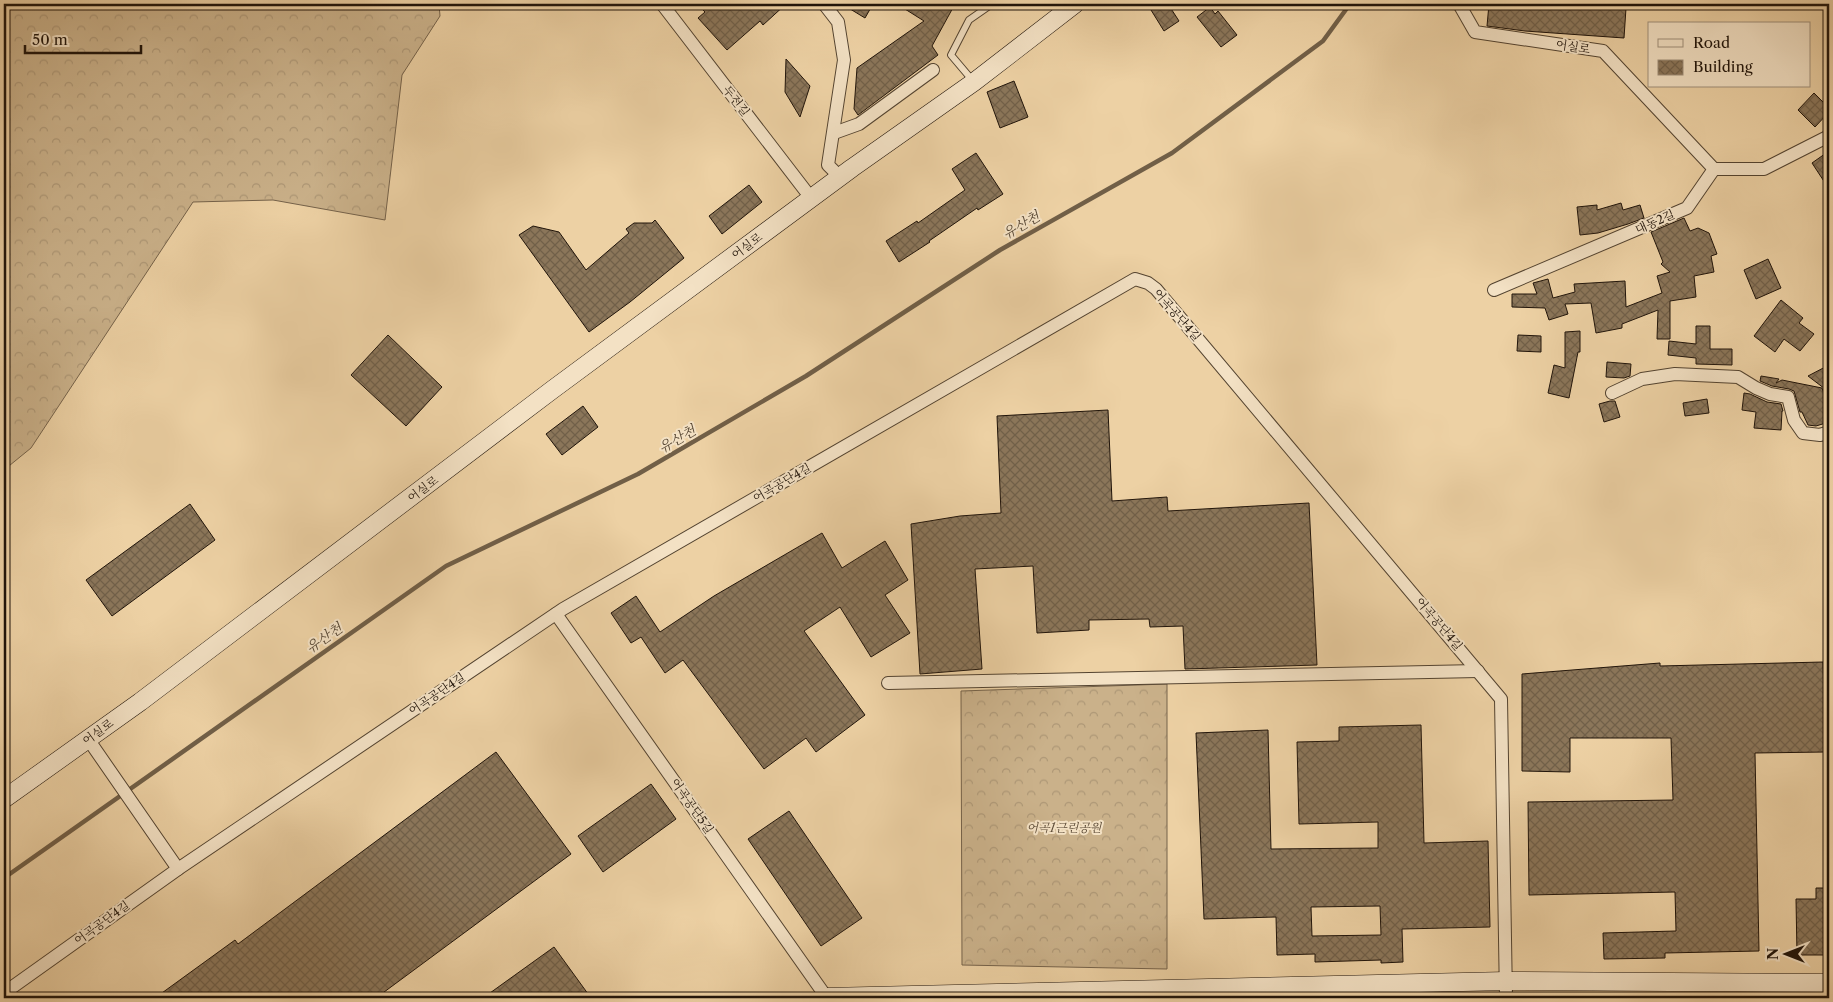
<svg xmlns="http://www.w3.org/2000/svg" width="1833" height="1002" font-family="'Libre Caslon Text','Noto Serif KR',serif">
<defs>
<pattern id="forest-crowns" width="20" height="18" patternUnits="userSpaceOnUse" patternTransform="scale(1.25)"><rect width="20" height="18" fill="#cab18a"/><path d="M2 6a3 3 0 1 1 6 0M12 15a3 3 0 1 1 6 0" fill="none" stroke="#ad9776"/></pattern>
<pattern id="building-cross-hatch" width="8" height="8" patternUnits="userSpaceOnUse" patternTransform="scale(1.25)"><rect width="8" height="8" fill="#8b765a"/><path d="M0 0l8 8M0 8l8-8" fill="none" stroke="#716049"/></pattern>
</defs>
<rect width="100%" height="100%" fill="#edd1a4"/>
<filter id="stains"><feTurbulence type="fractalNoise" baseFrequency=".004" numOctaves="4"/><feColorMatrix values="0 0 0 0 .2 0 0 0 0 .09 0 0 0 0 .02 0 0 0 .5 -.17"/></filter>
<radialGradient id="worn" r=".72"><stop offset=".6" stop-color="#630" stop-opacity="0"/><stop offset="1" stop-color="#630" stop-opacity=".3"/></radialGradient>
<g fill="url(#forest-crowns)" stroke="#75624a">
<path d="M 4,4 L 439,4 L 440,16 L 402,75 L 385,220 L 273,200 L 193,202 L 31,448 L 4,470 Z"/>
<path d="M 1167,684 L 1167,969 L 962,965 L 961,691 Z"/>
</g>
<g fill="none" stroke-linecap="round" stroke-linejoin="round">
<path stroke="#715f47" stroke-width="4.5" d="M 4,878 L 446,566 L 638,474 L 806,376 L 1000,250 L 1172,153 L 1323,41 L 1350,4"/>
</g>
<g fill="url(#building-cross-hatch)" stroke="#20140a" fill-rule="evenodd">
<path d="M 697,4 L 786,4 L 763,25 L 760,21 L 727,50 L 698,18 L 705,12 Z"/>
<path d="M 842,4 L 873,4 L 865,18 Z"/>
<path d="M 897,4 L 955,4 L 932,46 L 938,55 L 858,115 L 854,109 L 857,68 L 924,21 Z"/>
<path d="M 1162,4 L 1168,4 L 1179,21 L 1164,31 L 1151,10 Z"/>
<path d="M 1489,4 L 1562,6 L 1562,5 L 1626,8 L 1624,38 L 1525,31 L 1487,26 Z"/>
<path d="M 1210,7 L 1215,14 L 1218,11 L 1237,35 L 1221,47 L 1197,17 Z"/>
<path d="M 786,59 L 810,86 L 800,117 L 785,92 Z"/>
<path d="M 1014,81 L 1028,117 L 1000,128 L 987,92 Z"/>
<path d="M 1814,93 L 1829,108 L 1829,112 L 1815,127 L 1798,110 Z"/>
<path d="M 1829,151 L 1829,189 L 1812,163 Z"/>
<path d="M 976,153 L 1003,194 L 978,210 L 977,208 L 929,241 L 930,242 L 899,262 L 886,241 L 917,221 L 918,223 L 965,190 L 952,169 Z"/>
<path d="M 749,185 L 762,202 L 722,234 L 709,216 Z"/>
<path d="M 1621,203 L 1623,210 L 1640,205 L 1644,218 L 1628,224 L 1598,233 L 1580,235 L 1577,207 L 1597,205 L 1597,210 Z"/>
<path d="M 1684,218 L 1690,231 L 1698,228 L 1709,233 L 1717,254 L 1711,256 L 1714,272 L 1694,276 L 1696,297 L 1670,301 L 1670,339 L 1657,339 L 1658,310 L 1622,324 L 1622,328 L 1596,333 L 1591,303 L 1565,304 L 1568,314 L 1549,320 L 1545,308 L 1512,307 L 1512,294 L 1537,294 L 1533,283 L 1548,279 L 1553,298 L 1575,292 L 1574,284 L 1625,281 L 1626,307 L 1662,293 L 1657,276 L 1670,272 L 1661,264 L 1663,262 L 1651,232 Z"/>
<path d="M 655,220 L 684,258 L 630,302 L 589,332 L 519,235 L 533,226 L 559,232 L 586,270 L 629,233 L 626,229 L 634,223 L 652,223 Z"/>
<path d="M 1768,259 L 1781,288 L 1756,299 L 1744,270 Z"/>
<path d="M 1781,300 L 1803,318 L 1799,323 L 1814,334 L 1800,351 L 1784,339 L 1775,352 L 1754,336 Z"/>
<path d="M 1696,326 L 1710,326 L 1710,349 L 1732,349 L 1732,365 L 1696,364 L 1696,358 L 1668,355 L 1669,341 L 1696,344 Z"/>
<path d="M 1580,331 L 1580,352 L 1578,352 L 1569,398 L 1548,393 L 1554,365 L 1565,368 L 1565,332 Z"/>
<path d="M 388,335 L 442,387 L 406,426 L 351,375 Z"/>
<path d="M 1518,335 L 1541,336 L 1541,352 L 1517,351 Z"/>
<path d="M 1607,362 L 1631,364 L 1630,376 L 1624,378 L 1606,377 Z"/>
<path d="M 1829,365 L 1829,392 L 1808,376 Z"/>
<path d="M 1761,376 L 1779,379 L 1776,383 L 1782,380 L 1822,388 L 1829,408 L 1829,422 L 1816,426 L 1808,425 L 1802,412 L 1800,412 L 1794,391 L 1789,389 L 1772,386 L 1760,381 Z"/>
<path d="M 1744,393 L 1750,394 L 1767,402 L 1781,404 L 1783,411 L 1782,411 L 1781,430 L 1754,428 L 1756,412 L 1742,410 Z"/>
<path d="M 1707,399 L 1709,413 L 1685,416 L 1683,403 Z"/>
<path d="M 1610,401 L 1615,401 L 1620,417 L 1604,422 L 1599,404 Z"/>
<path d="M 583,406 L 598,427 L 562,455 L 546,434 Z"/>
<path d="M 1108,410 L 1112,501 L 1167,497 L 1168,511 L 1309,503 L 1317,665 L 1185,669 L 1183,626 L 1150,627 L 1149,619 L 1089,620 L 1089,630 L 1037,633 L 1033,566 L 975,569 L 982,669 L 920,674 L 911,524 L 960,516 L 1001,513 L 997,416 Z"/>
<path d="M 190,504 L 215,540 L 112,616 L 86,580 Z"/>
<path d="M 822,533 L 842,568 L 885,541 L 908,580 L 885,595 L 910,633 L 871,657 L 840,607 L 804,631 L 865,715 L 816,752 L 806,738 L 764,769 L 683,660 L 665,673 L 641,637 L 631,643 L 611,613 L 636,596 L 660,632 L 714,596 Z"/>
<path d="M 1823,662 L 1826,752 L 1755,753 L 1759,951 L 1665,953 L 1665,958 L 1604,959 L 1603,933 L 1676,931 L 1675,892 L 1529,895 L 1528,802 L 1673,800 L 1671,738 L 1570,738 L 1570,772 L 1522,771 L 1522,674 L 1660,663 L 1660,666 Z"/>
<path d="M 1421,725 L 1424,843 L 1488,841 L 1490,927 L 1402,929 L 1403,962 L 1381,963 L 1381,960 L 1315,962 L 1315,954 L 1277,955 L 1276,917 L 1204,919 L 1196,733 L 1268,730 L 1271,849 L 1378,848 L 1378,822 L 1299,824 L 1297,742 L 1339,741 L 1339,727 ZM 1380,906 L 1381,935 L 1312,936 L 1311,907 Z"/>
<path d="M 496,752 L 571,854 L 376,998 L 155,998 L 235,940 L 238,944 Z"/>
<path d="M 651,784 L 676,819 L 603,872 L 578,836 Z"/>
<path d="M 789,811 L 862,918 L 821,946 L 748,839 Z"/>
<path d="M 1816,888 L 1829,888 L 1829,955 L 1797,955 L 1796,899 L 1816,899 Z"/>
<path d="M 554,947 L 591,998 L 483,998 Z"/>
</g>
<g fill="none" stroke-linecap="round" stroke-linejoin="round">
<defs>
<path id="lane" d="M 973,81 L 951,55 L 969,20 L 992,4"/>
<g id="street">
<path d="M 662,4 L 811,198"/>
<path d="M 824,4 L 838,22 L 844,60 L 828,165 L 840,177"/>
<path d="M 1459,4 L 1475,32 L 1603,51 L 1714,169"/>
<path d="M 834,133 L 859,124 L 933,70"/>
<path d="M 1714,169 L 1764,169 L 1829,136"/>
<path d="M 1494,290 L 1687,208 L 1714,169"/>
<path d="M 1612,393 L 1642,379 L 1675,374 L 1738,377 L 1756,388 L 1770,394 L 1788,397 L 1794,420 L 1803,433 L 1820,435 L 1829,432"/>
<path d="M 556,614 L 827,998"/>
<path d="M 888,683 L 1478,671"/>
<path d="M 88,739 L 178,869"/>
<path d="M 4,993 L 178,869 L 563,609 L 1135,279 L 1148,283 L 1156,289 L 1501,699 L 1506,998"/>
</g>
<g id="secondary">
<path d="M 4,799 L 140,702 L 552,390 L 852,168 L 974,82 L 1075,4"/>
<path d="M 825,998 L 827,997 L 1506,981 L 1829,983"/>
</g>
</defs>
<use href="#lane" stroke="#534330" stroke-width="8"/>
<use href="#street" stroke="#534330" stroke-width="14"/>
<use href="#secondary" stroke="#20140a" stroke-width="19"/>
<use href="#lane" stroke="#f3e1c4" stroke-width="6"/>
<use href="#street" stroke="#f3e1c4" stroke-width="12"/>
<use href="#secondary" stroke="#f3e1c4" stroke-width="18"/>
</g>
<g text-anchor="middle" stroke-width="4" stroke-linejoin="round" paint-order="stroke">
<g font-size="12" fill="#20140a" stroke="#f3e1c4">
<text transform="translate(1573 47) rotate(9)" y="4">어실로</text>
<text transform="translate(736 101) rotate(52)" y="4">두전길</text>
<text transform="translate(1655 222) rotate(-24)" y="4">대동2길</text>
<text transform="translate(747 246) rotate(-37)" y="4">어실로</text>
<text transform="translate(1177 315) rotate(49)" y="4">어곡공단4길</text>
<text transform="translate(782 483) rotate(-30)" y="4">어곡공단4길</text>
<text transform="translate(423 489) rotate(-37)" y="4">어실로</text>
<text transform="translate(1439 624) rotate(50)" y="4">어곡공단4길</text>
<text transform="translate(437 694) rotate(-34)" y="4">어곡공단4길</text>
<text transform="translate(98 732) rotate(-36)" y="4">어실로</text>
<text transform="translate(692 806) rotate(55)" y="4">어곡공단5길</text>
<text transform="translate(102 923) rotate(-36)" y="4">어곡공단4길</text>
</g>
<g font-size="12" font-style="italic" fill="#5c4b37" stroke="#f3e1c4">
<text x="1064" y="832">어곡1근린공원</text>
</g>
<g font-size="14" font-style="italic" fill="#564633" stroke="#f3e1c4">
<text transform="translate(1021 225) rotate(-30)" y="5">유산천</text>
<text transform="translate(677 439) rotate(-30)" y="5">유산천</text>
<text transform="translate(324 638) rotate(-35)" y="5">유산천</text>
</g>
</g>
<rect width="1833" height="1002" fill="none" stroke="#edd1a4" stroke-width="20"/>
<rect x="5" y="5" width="1823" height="992" fill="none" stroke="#20140a" stroke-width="2.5"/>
<rect x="10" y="10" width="1813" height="982" fill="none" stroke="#20140a"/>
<rect x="1648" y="22" width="162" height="65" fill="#f3e1c4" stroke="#9f8f7a"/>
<rect x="1658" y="39" width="25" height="8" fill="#f3e1c4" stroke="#9f8f7a"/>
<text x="1693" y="48" font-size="15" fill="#20140a">Road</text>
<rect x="1658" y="60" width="25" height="15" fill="url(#building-cross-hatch)" stroke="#9f8f7a"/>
<text x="1693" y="72" font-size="15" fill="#20140a">Building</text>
<g transform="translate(1786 954) rotate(270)" stroke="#f3e1c4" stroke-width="4" paint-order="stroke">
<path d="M0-4L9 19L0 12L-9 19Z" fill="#20140a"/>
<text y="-8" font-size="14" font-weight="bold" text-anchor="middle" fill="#20140a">N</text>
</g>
<path d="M25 45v8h116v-8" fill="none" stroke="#20140a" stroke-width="2.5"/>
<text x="32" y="45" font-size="15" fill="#20140a" stroke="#f3e1c4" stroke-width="4" paint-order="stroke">50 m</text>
<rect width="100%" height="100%" filter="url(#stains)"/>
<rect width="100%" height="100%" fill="url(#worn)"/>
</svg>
